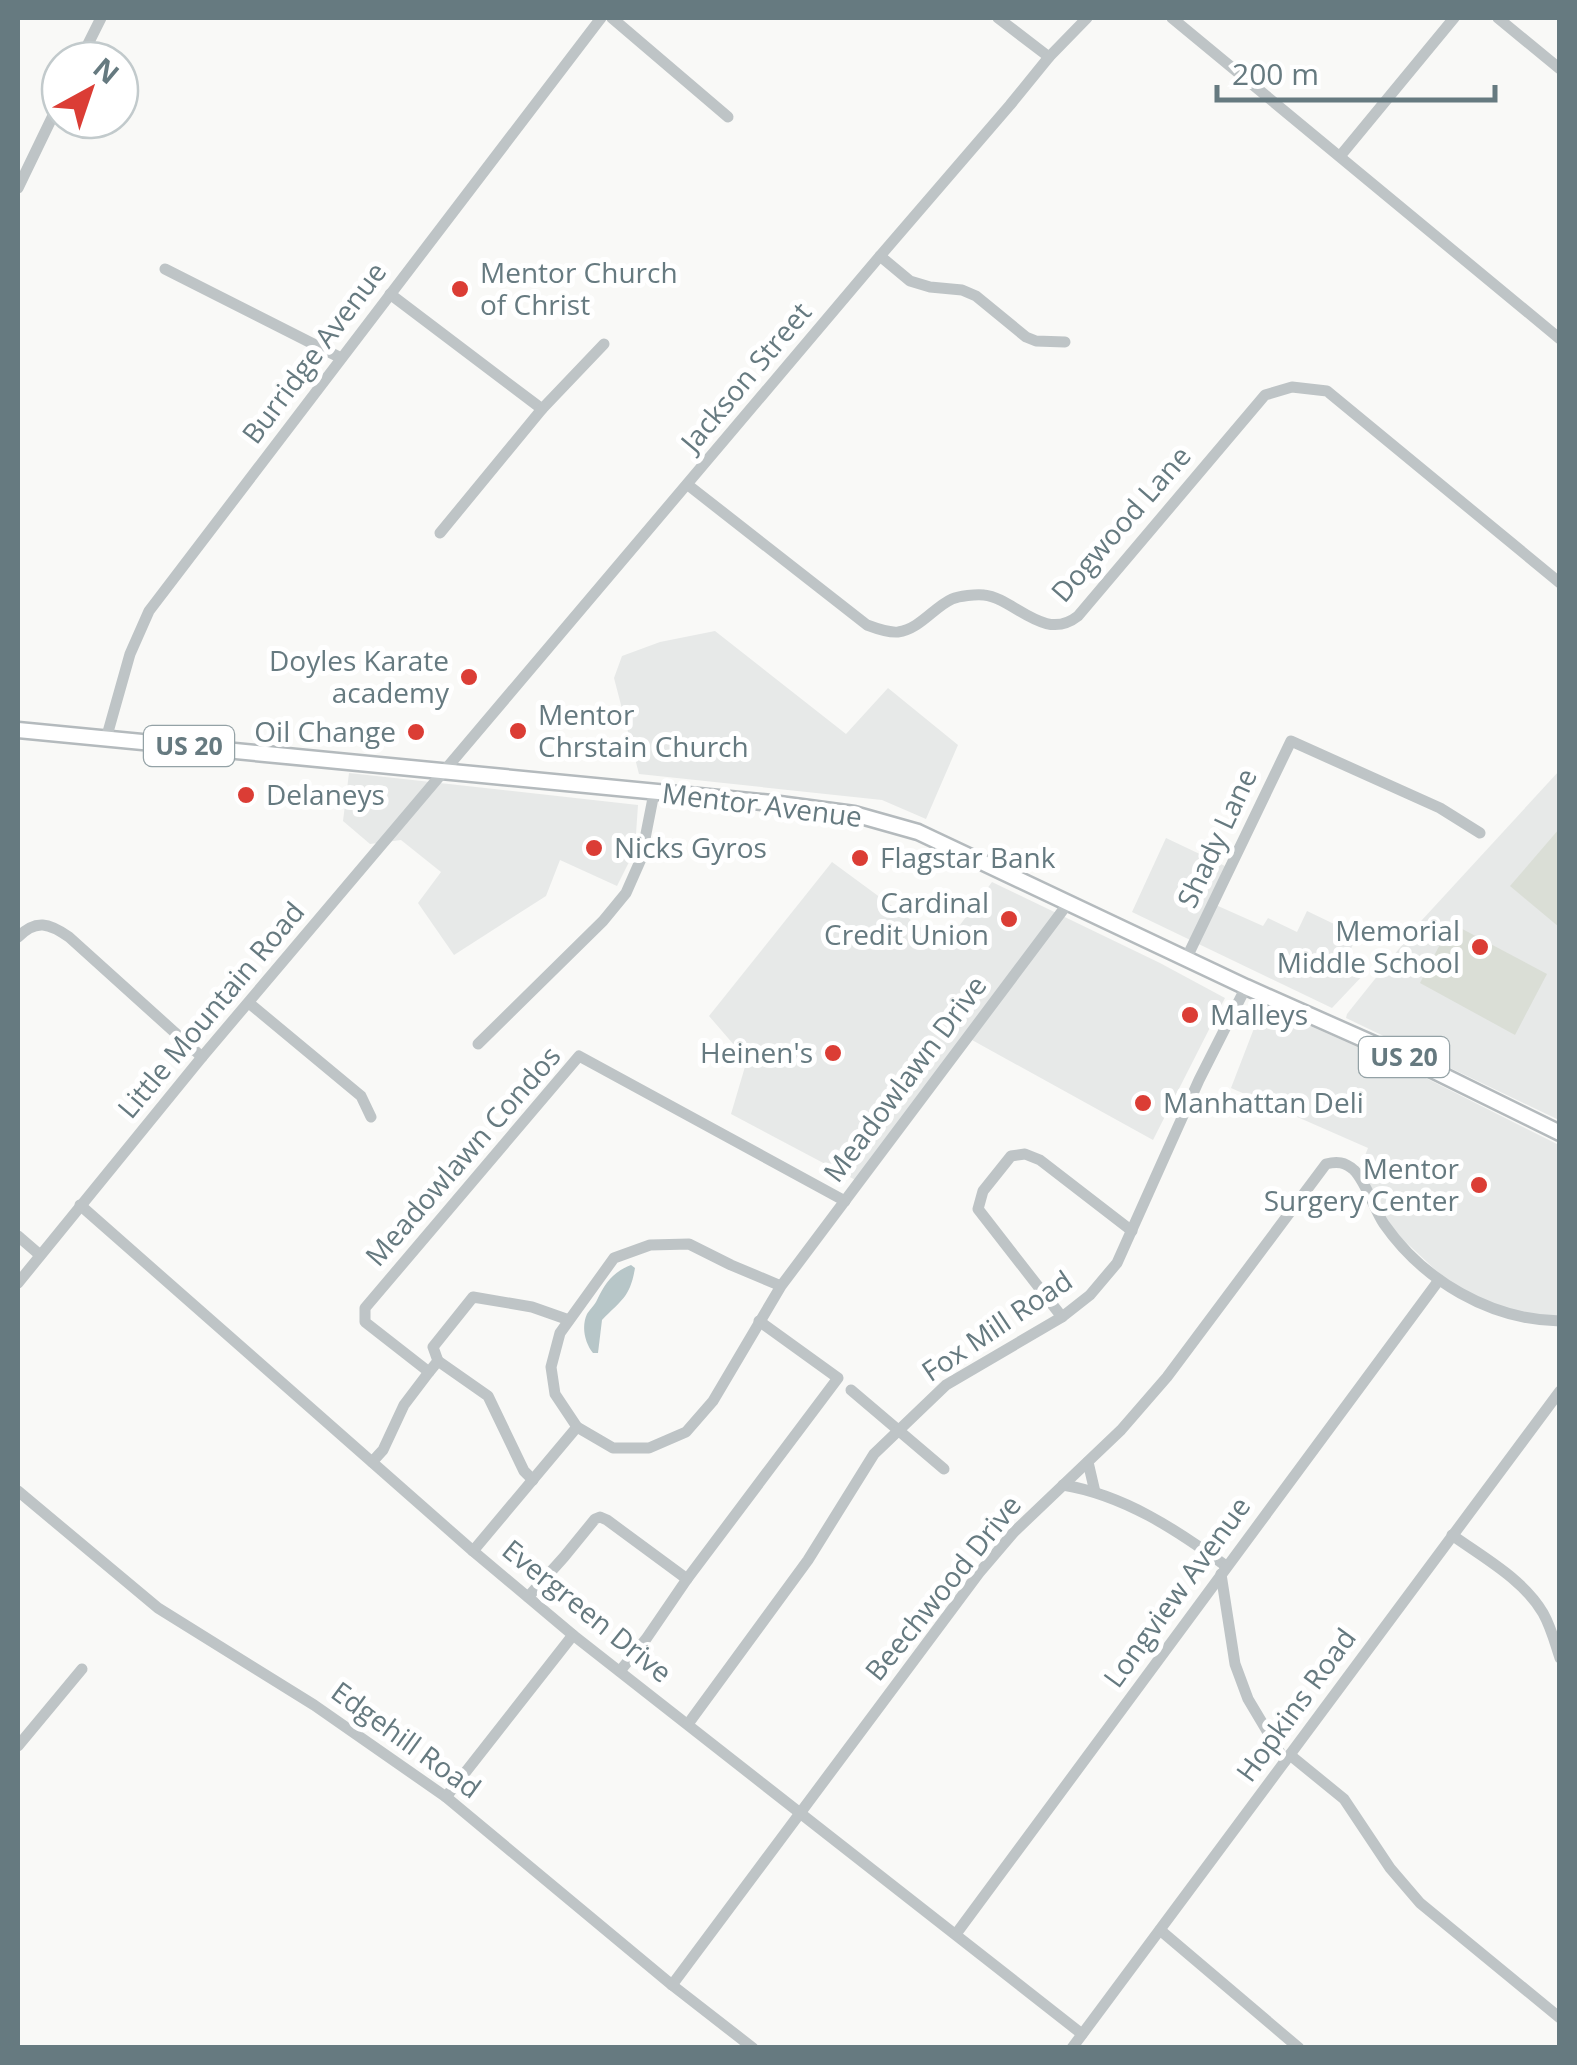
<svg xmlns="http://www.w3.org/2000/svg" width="1577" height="2065" font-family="'Open Sans',sans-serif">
<rect width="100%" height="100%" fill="#f9f9f7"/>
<g fill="#e7e9e8">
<path d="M 715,631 L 846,734 L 888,688 L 958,745 L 926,819 L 882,800 L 639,774 L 614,678 L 622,656 L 660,642 Z"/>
<path d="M 1559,771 L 1559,1120 L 1346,1018 L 1347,1014 L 1422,920 Z"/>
<path d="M 349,773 L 638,805 L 636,834 L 631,858 L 617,886 L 560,860 L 546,896 L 454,955 L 418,903 L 441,872 L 401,840 L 370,844 L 343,821 Z"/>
<path d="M 1166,838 L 1225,866 L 1209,902 L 1263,926 L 1268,918 L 1297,932 L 1307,911 L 1357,935 L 1345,962 L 1366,972 L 1332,1008 L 1132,912 Z"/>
<path d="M 832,862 L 945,945 L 992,882 L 1160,963 L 1225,998 L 1153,1140 L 972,1040 L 863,1184 L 731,1114 L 747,1060 L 709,1016 Z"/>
<path d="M 1263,1005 L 1416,1073 L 1559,1145 L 1559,1317 L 1516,1312 L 1466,1293 L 1443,1277 L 1395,1232 L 1382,1212 L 1360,1168 L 1368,1148 L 1231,1088 Z"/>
</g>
<g fill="#daded6">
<path d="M 1559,829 L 1559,927 L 1510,886 Z"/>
<path d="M 1451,923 L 1547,974 L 1515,1035 L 1420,983 Z"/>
</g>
<path fill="#b7c6c8" d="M 631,1265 L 635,1268 C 630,1298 621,1300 602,1320 L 598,1353 L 593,1353 C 585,1343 581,1327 587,1314 C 590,1309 595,1305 597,1300 C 605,1283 613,1272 631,1265 Z"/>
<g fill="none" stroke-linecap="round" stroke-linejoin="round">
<defs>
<path id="major" d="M 18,730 L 772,803 L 854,814 L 918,832 L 1246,987 L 1426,1067 L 1560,1133"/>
</defs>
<use href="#major" stroke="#b4babd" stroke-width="19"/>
<g stroke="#bec4c6" stroke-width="11">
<path d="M 612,18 L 728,117"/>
<path d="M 998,18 L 1049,57"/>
<path d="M 1172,18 L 1560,339"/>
<path d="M 1498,18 L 1560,69"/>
<path d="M 80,60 L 101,18"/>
<path d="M 1341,155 L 1454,18"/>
<path d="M 18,188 L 60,101"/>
<path d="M 880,256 L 910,281 L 930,287 L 962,290 L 976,296 L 1026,337 L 1036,341 L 1065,342"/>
<path d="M 165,269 L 341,358"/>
<path d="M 390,294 L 542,409"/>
<path d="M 688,485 L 867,625 C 875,628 889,633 898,632 C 920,629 934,607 952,599 C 959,596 976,594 984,595 C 1014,598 1044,643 1078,616 L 1265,395 L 1292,387 L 1327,391 L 1560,583"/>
<path d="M 440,533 L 542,409 L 604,344"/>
<path d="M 106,739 L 130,654 L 149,611 L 601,18"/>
<path d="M 18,937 C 36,919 49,923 69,937 L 202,1057"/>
<path d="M 1187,957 L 1291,741 L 1440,808 L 1480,833"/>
<path d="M 249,1003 L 361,1096 L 371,1117"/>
<path d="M 478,1044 L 603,921 L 626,893 L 641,859 L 654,793"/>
<path d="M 80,1205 L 473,1551 L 573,1635 L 1082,2034"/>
<path d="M 18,1236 L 40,1255"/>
<path d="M 18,1283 L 202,1057 L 880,256 L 1010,105 L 1049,57 L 1087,18"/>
<path d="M 781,1286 L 731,1265 L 689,1244 L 650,1245 L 614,1258 L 560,1333 L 551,1367 L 555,1394 L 577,1427 L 613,1448 L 649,1448 L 686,1432 L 713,1401 L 781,1286 L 1069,902"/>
<path d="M 1062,1317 L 978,1209 L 983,1191 L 1011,1156 L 1025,1154 L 1040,1160 L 1132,1231"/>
<path d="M 438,1361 L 433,1347 L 473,1297 L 532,1307 L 569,1320"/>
<path d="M 851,1390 L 944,1469"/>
<path d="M 372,1462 L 383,1450 L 404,1405 L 429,1372"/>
<path d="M 1088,1462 L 1095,1492"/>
<path d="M 533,1480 L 524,1471 L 488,1396 L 438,1361 L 429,1372 L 365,1322 L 365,1308 L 579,1056 L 845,1201"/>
<path d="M 1063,1485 C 1124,1495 1177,1530 1226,1566"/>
<path d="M 18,1491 L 158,1608 L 314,1705 L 446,1797 L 672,1985 L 753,2048"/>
<path d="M 1452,1535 C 1484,1558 1523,1579 1543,1613 C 1551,1627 1555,1643 1560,1658"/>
<path d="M 473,1551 L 577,1427"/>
<path d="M 1221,1574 L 1235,1664 L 1248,1699 L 1285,1761"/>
<path d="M 528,1597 L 564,1557 L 595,1519 L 600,1517 L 607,1520 L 687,1579"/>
<path d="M 620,1671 L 646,1639 L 687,1579 L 838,1378 L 759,1321"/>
<path d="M 688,1724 L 808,1560 L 874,1454 L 946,1385 L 1062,1317 L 1090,1295 L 1117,1263 L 1199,1080 L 1246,987"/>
<path d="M 18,1746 L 82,1669"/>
<path d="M 1290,1755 L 1344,1799 L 1390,1868 L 1420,1903 L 1560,2018"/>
<path d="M 446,1797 L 573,1635"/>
<path d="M 1160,1930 L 1299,2048"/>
<path d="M 956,1934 L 1439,1280"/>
<path d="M 672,1985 L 979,1573 L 1014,1532 L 1121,1430 L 1167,1377 L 1326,1164 C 1337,1161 1345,1162 1354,1170 C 1366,1182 1374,1209 1384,1224 C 1423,1280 1490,1320 1560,1321"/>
<path d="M 1072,2048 L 1560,1391"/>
</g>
<use href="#major" stroke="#fff" stroke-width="14"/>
</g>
<g fill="#db3d35" stroke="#fff" stroke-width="4">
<circle cx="460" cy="289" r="10"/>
<circle cx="469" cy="677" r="10"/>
<circle cx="518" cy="731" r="10"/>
<circle cx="416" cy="732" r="10"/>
<circle cx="246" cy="795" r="10"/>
<circle cx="594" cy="848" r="10"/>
<circle cx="860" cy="858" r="10"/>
<circle cx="1009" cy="919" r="10"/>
<circle cx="1480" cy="947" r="10"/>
<circle cx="1190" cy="1015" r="10"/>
<circle cx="833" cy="1053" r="10"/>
<circle cx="1143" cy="1103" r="10"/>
<circle cx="1479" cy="1185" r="10"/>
</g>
<g text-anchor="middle" stroke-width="10" stroke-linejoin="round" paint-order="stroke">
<g fill="#fff" stroke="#94a2a6" stroke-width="2.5">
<rect x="144" y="726" width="90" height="40" rx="8"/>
<rect x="1359" y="1037" width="90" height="40" rx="8"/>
</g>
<g font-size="25" font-weight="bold" fill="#667a80">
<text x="189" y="755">US 20</text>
<text x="1404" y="1066">US 20</text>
</g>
<g font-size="28" fill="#667a80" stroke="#fff" text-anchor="start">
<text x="480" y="283">Mentor Church<tspan x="480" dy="32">of Christ</tspan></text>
<text x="449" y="671" text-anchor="end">Doyles Karate<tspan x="449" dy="32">academy</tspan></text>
<text x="538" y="725">Mentor<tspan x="538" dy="32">Chrstain Church</tspan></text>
<text x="396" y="742" text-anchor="end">Oil Change</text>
<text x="266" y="805">Delaneys</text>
<text x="614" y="858">Nicks Gyros</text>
<text x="880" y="868">Flagstar Bank</text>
<text x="989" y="913" text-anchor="end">Cardinal<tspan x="989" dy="32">Credit Union</tspan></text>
<text x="1460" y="941" text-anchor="end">Memorial<tspan x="1460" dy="32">Middle School</tspan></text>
<text x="1210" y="1025">Malleys</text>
<text x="813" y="1063" text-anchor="end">Heinen's</text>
<text x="1163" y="1113">Manhattan Deli</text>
<text x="1459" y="1179" text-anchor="end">Mentor<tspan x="1459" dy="32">Surgery Center</tspan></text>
</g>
<g font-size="28" fill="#667a80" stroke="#fff">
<text transform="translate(314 353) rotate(-53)" y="10">Burridge Avenue</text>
<text transform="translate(746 377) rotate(-50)" y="10">Jackson Street</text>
<text transform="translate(1121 524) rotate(-49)" y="10">Dogwood Lane</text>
<text transform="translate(762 805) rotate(7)" y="10">Mentor Avenue</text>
<text transform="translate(1217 838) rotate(-65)" y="10">Shady Lane</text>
<text transform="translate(211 1010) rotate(-50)" y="10">Little Mountain Road</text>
<text transform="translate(905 1079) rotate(-53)" y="10">Meadowlawn Drive</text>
<text transform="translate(463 1156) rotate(-49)" y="10">Meadowlawn Condos</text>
<text transform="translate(997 1326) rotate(-34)" y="10">Fox Mill Road</text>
<text transform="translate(943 1588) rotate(-51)" y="10">Beechwood Drive</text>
<text transform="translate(1177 1592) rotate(-54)" y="10">Longview Avenue</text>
<text transform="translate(587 1611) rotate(39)" y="10">Evergreen Drive</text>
<text transform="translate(1296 1705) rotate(-54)" y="10">Hopkins Road</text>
<text transform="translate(406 1740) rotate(36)" y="10">Edgehill Road</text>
</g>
</g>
<rect width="1577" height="2065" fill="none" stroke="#667a80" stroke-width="40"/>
<g transform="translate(90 90) rotate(40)"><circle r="48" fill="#ffffff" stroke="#c2cacc" stroke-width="2.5"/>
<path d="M0-8L18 38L0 25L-18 38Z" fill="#db3d35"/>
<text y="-15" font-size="28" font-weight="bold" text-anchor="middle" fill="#667a80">N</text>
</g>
<path d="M1217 85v15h278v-15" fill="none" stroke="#667a80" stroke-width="5"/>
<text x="1232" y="85" font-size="30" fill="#667a80" stroke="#ffffff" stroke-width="8" paint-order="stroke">200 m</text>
</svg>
